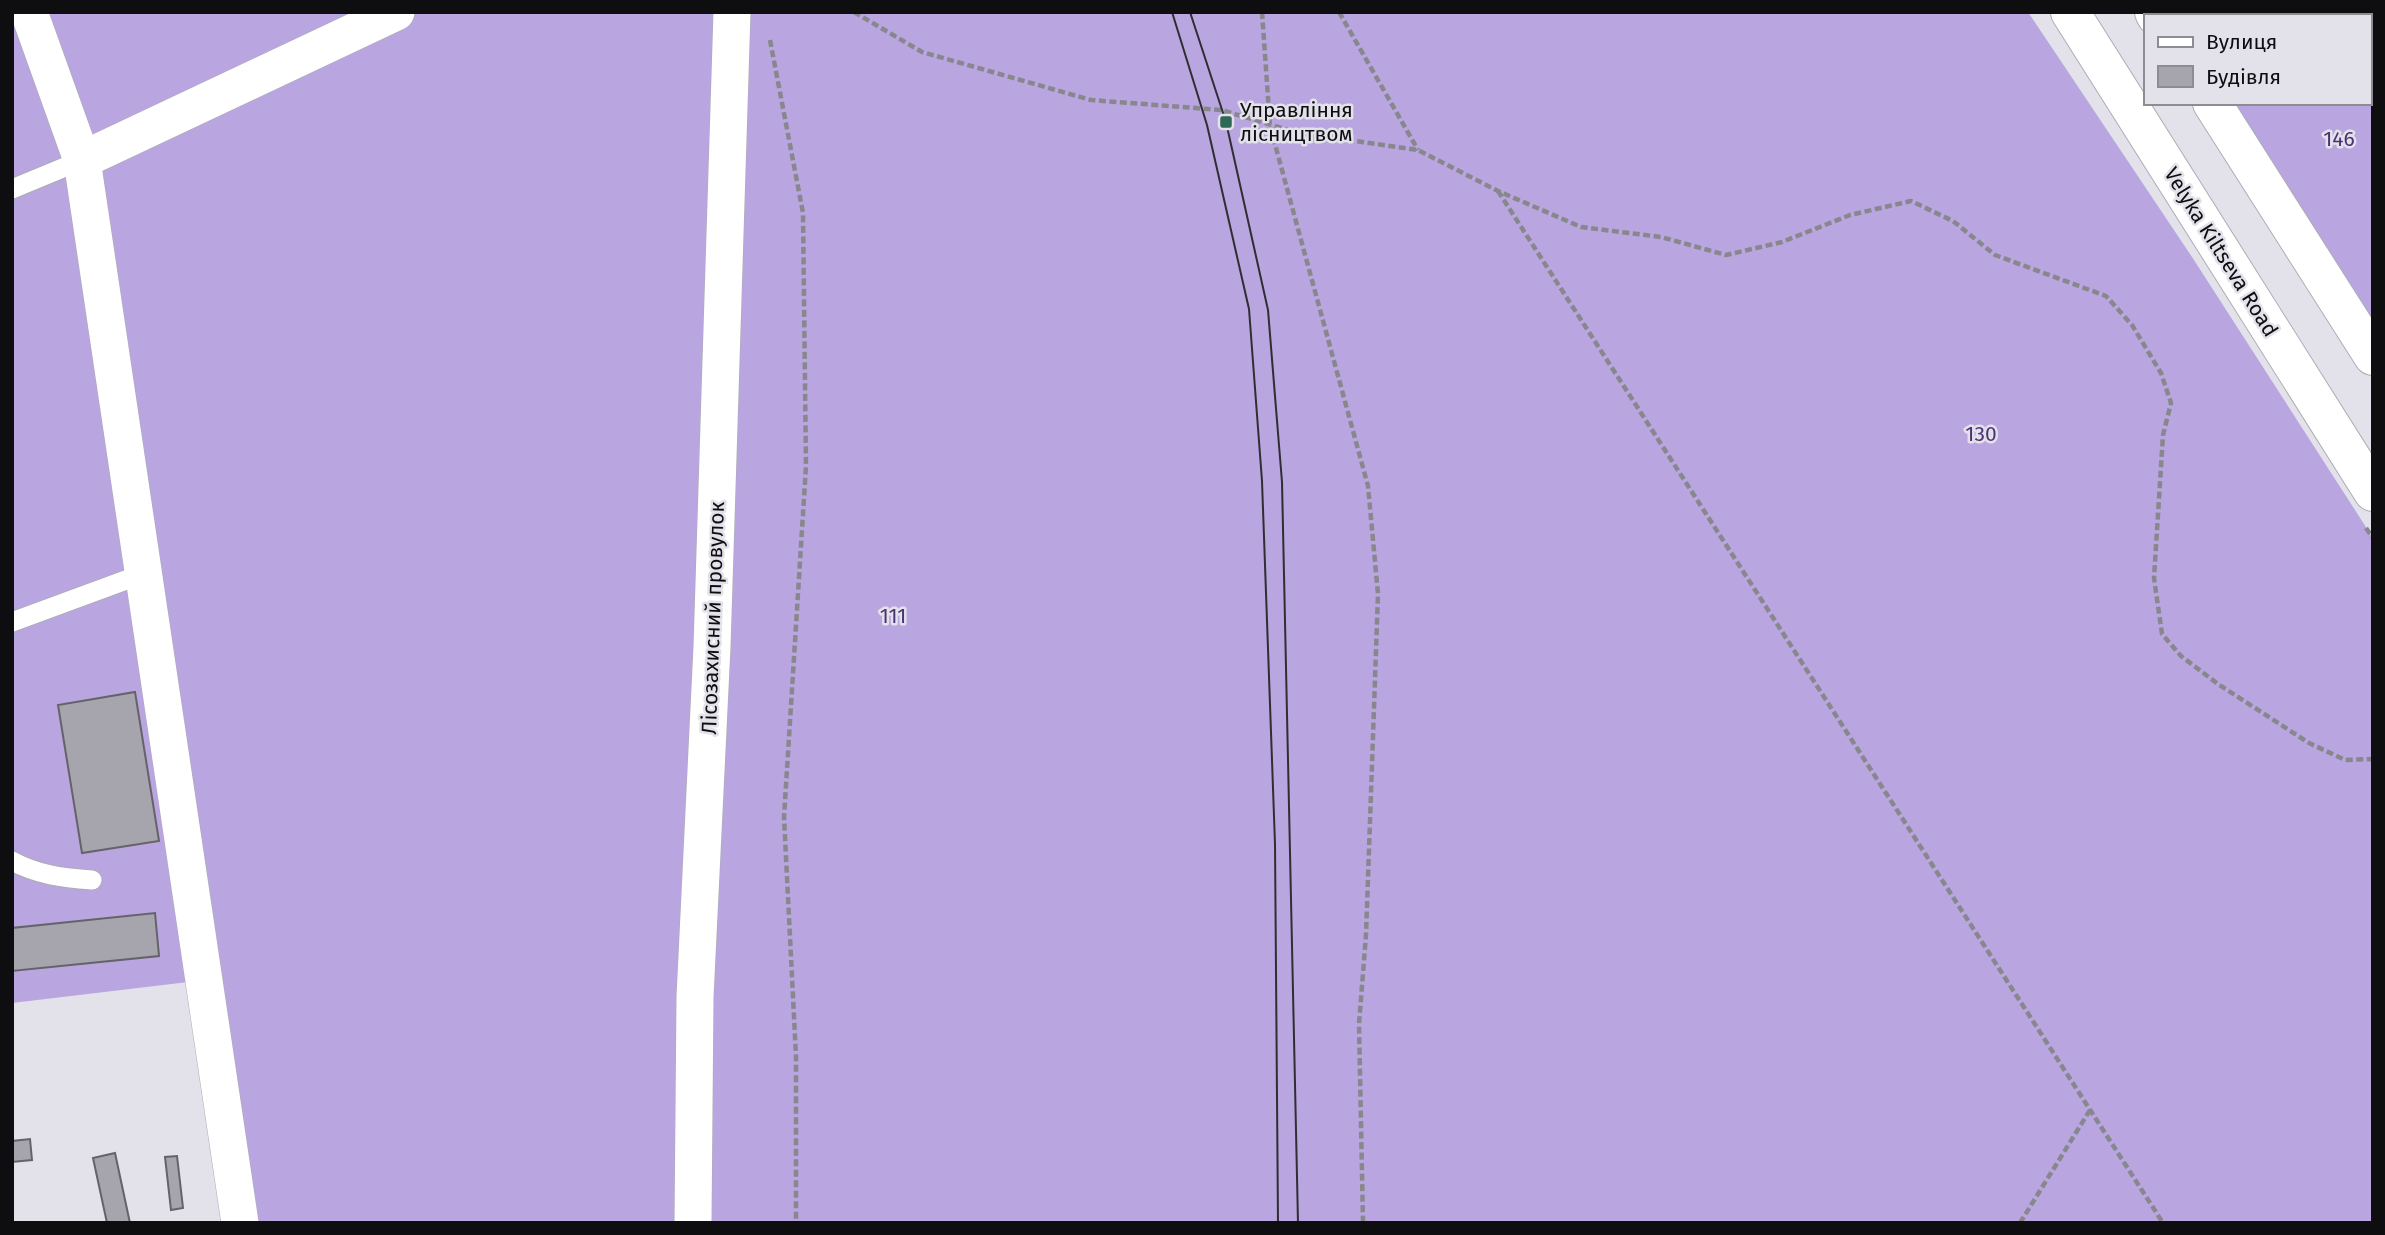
<svg xmlns="http://www.w3.org/2000/svg" width="2385" height="1235" font-family="'Fira Sans',sans-serif">
<rect width="100%" height="100%" fill="#e3e1e9"/>
<g fill="#b9a5e0">
<path d="M 12,12 L 2028,12 L 2192,257 L 2373,538 L 2373,1223 L 240,1223 L 205,980 L 12,1003 Z"/>
<path d="M 2154,12 L 2373,12 L 2373,356 L 2212,103 L 2369,103 L 2369,16 L 2156,16 Z"/>
</g>
<g fill="#a6a4ac" stroke="#65636a" stroke-width="2">
<path d="M 135,692 L 159,841 L 82,853 L 58,705 Z"/>
<path d="M 155,913 L 159,956 L 12,971 L 12,928 Z"/>
<path d="M 30,1139 L 32,1160 L 12,1162 L 12,1141 Z"/>
<path d="M 115,1153 L 130,1223 L 107,1223 L 93,1158 Z"/>
<path d="M 177,1156 L 183,1208 L 171,1210 L 165,1157 Z"/>
</g>
<g fill="none" stroke-linecap="round" stroke-linejoin="round">
<defs>
<g id="service">
<path d="M 12,189 L 82,160"/>
<path d="M 12,622 L 145,573"/>
<path d="M 12,861 C 38,875 63,878 92,880"/>
</g>
<g id="minor">
<path d="M 29,12 L 82,160 L 240,1223"/>
<path d="M 82,160 L 396,12"/>
<path d="M 693,1223 L 695,997 L 712,647 L 732,12"/>
</g>
<g id="primary">
<path d="M 2070,12 L 2373,492"/>
<path d="M 2154,12 L 2156,16"/>
<path d="M 2212,103 L 2373,356"/>
</g>
</defs>
<use href="#service" stroke="#aeacb4" stroke-width="21"/>
<use href="#minor" stroke="#aeacb4" stroke-width="38"/>
<use href="#primary" stroke="#aeacb4" stroke-width="40"/>
<g stroke="#88878d" stroke-width="4.5" stroke-dasharray="7 3.5" stroke-linecap="butt">
<path d="M 854,12 L 922,52 L 1091,100 L 1221,110 L 1299,133 L 1418,150 L 1498,191 L 1581,227 L 1661,237 L 1726,255 L 1782,242 L 1850,215 L 1911,201 L 1953,221 L 1995,255 L 2106,296 L 2132,325 L 2161,373 L 2171,403 L 2163,435 L 2154,578 L 2162,634 L 2181,656 L 2218,684 L 2309,743 L 2345,760 L 2373,759"/>
<path d="M 1262,12 L 1270,126 L 1368,486 L 1378,594 L 1366,935 L 1359,1024 L 1363,1223"/>
<path d="M 1339,12 L 1418,150"/>
<path d="M 770,40 L 803,213 L 806,466 L 784,817 L 796,1057 L 796,1223"/>
<path d="M 1498,191 L 2163,1223"/>
<path d="M 2366,528 L 2373,538"/>
<path d="M 2020,1223 L 2090,1110"/>
</g>
<use href="#service" stroke="#fff" stroke-width="19"/>
<use href="#minor" stroke="#fff" stroke-width="37"/>
<use href="#primary" stroke="#fff" stroke-width="38"/>
<g stroke="#302e32" stroke-width="2">
<path d="M 1172,12 L 1207,125 L 1249,309 L 1262,481 L 1275,844 L 1278,1223"/>
<path d="M 1190,12 L 1226,122 L 1268,310 L 1282,482 L 1298,1223"/>
</g>
</g>
<rect fill="#2d6955" stroke="#e3e1e9" stroke-width="2.5" x="1219" y="115" width="14" height="14" rx="3.5"/>
<g text-anchor="middle" stroke-width="5" stroke-linejoin="round" paint-order="stroke">
<g font-size="21" fill="#0e0d10" stroke="#e3e1e9" text-anchor="start">
<text x="1240" y="117">Управління<tspan x="1240" dy="24">лісництвом</tspan></text>
</g>
<g font-size="21" fill="#4d3176" stroke="#e3e1e9">
<text x="2339" y="146">146</text>
<text x="1981" y="441">130</text>
<text x="893" y="623">111</text>
</g>
<g font-size="21" fill="#0e0d10" stroke="#e3e1e9">
<text transform="translate(2221 252) rotate(58)" y="7">Velyka Kiltseva Road</text>
<text transform="translate(713 618) rotate(-88)" y="7">Лісозахисний провулок</text>
</g>
</g>
<rect width="2385" height="1235" fill="none" stroke="#0e0d10" stroke-width="28"/>
<rect x="2144" y="14" width="228" height="91" fill="#e3e1e9" stroke="#8e8c92" stroke-width="2"/>
<rect x="2158" y="37" width="35" height="10" fill="#ffffff" stroke="#8e8c92" stroke-width="2"/>
<text x="2206" y="49" font-size="21" fill="#0e0d10">Вулиця</text>
<rect x="2158" y="66" width="35" height="21" fill="#a6a4ac" stroke="#8e8c92" stroke-width="2"/>
<text x="2206" y="84" font-size="21" fill="#0e0d10">Будівля</text>
</svg>
